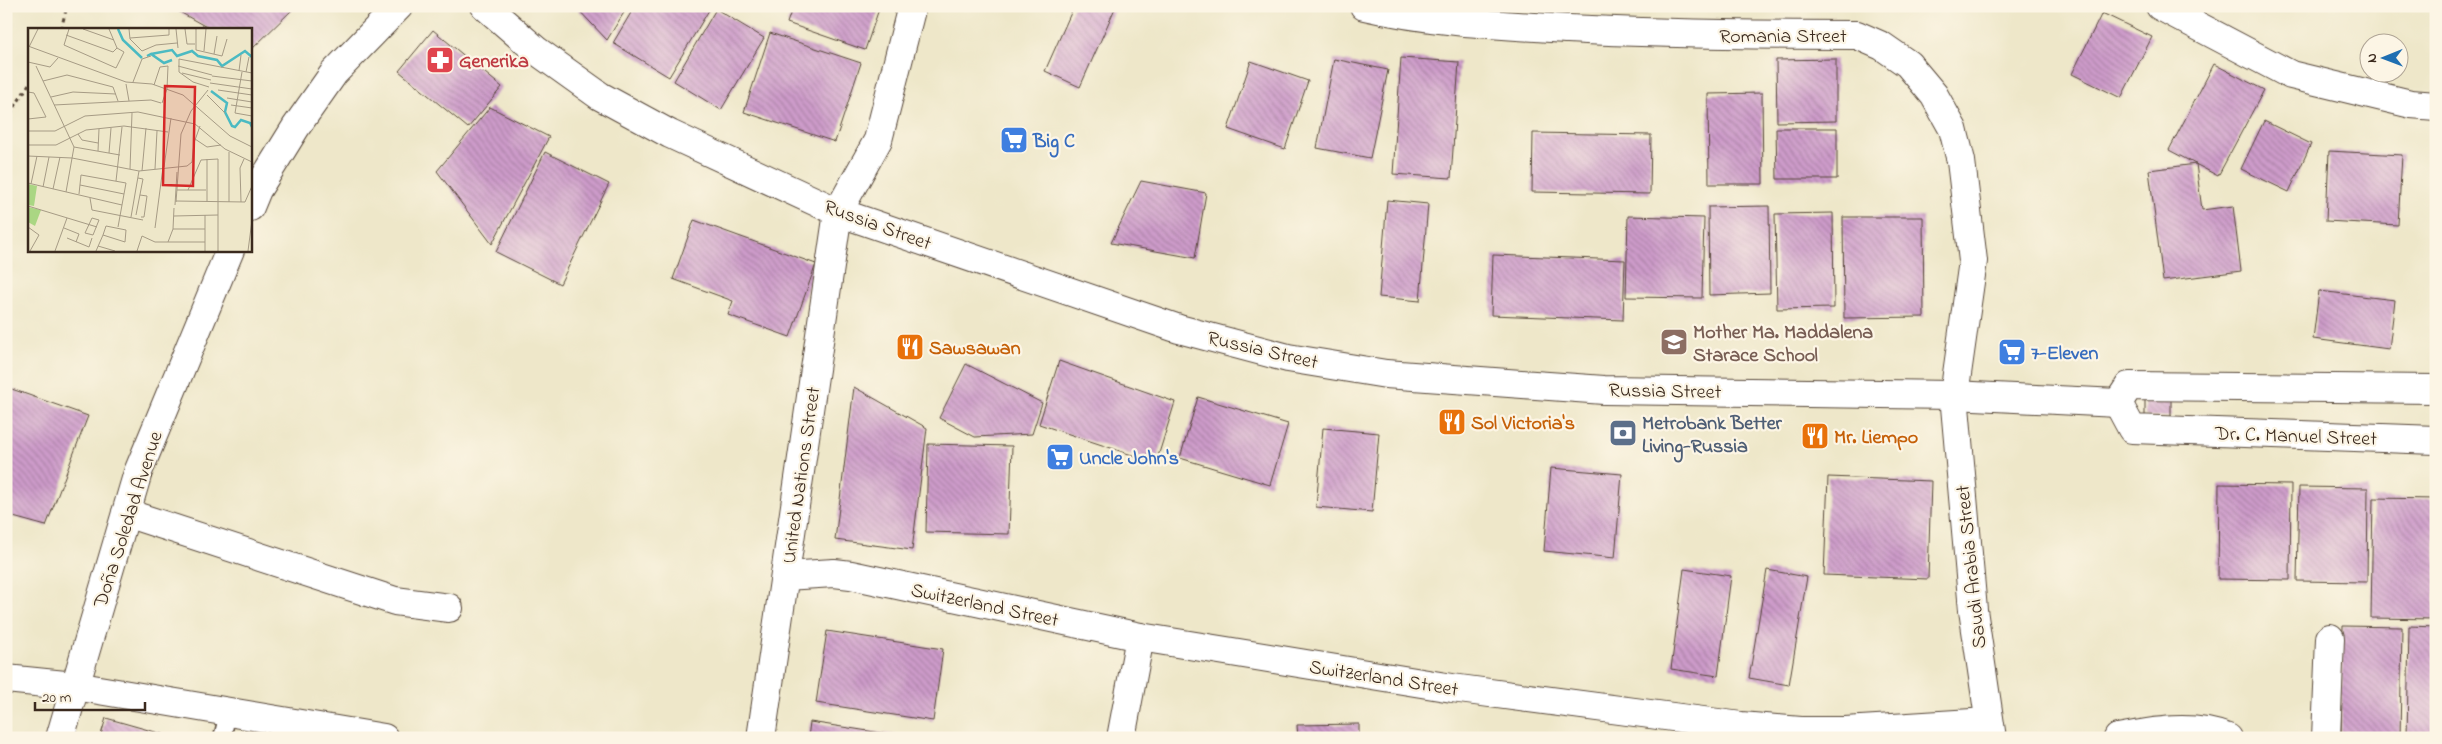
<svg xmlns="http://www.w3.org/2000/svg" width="2442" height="744" font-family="'Indie Flower',sans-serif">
<defs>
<pattern id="building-back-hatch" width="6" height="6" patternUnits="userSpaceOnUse" patternTransform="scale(1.25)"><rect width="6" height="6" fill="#cd9bca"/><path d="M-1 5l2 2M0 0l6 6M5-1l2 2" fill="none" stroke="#a87fa3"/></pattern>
</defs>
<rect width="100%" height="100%" fill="#fcf5e5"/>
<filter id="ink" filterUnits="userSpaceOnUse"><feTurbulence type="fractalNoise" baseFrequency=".02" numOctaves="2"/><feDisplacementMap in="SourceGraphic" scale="10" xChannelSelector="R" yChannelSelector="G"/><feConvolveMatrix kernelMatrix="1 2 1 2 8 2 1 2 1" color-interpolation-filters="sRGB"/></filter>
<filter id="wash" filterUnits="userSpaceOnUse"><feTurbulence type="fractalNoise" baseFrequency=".0096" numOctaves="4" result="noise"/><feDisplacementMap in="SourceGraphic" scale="20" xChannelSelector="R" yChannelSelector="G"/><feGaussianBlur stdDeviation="1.12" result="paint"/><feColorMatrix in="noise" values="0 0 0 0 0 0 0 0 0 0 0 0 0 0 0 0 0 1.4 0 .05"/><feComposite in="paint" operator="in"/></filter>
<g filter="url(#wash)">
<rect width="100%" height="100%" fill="#eee7c9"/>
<g id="blocks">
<g fill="url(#building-back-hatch)">
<path d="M 169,6 L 296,6 L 250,51 L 250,29 L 210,29 Z"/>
<path d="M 575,6 L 628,6 L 607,40 Z"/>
<path d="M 635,6 L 703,6 L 709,10 L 669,77 L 613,43 Z"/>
<path d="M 793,6 L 880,6 L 865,50 L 787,23 Z"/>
<path d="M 1074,6 L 1116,6 L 1080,87 L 1045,71 Z"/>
<path d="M 716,9 L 764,38 L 721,110 L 674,81 Z"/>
<path d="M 2102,13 L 2152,37 L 2121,98 L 2072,74 Z"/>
<path d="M 433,30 L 502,87 L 468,128 L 399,71 Z"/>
<path d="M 770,33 L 861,63 L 835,142 L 744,112 Z"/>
<path d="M 1401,58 L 1459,62 L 1451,178 L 1393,174 Z"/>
<path d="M 1334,59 L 1388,70 L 1370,158 L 1317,148 Z"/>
<path d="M 1836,59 L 1836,121 L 1777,122 L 1776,60 Z"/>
<path d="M 1251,61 L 1308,81 L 1285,149 L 1228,129 Z"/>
<path d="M 2214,64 L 2264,90 L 2218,176 L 2169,150 Z"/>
<path d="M 1762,93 L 1763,184 L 1709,184 L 1708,94 Z"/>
<path d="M 490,107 L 549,137 L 492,244 L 437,171 Z"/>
<path d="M 2264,121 L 2311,144 L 2289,192 L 2241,169 Z"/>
<path d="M 1776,128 L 1837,128 L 1837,179 L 1777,179 Z"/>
<path d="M 1533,133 L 1651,135 L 1650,194 L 1532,192 Z"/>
<path d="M 2329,151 L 2402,155 L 2398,225 L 2326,221 Z"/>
<path d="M 545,152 L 609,184 L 560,284 L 496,252 Z"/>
<path d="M 2196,164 L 2202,210 L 2233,206 L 2241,271 L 2163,281 L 2149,170 Z"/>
<path d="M 1141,181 L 1206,193 L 1195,258 L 1111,243 Z"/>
<path d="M 1387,200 L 1428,204 L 1420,301 L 1379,297 Z"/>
<path d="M 1769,206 L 1770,293 L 1709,295 L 1708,207 Z"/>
<path d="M 1833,213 L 1834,308 L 1777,309 L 1775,214 Z"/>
<path d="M 1628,216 L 1704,218 L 1702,298 L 1626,297 Z"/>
<path d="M 1843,217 L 1923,217 L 1924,317 L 1844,318 Z"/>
<path d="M 694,220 L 816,264 L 790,337 L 728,315 L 733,301 L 673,279 Z"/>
<path d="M 1493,255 L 1625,260 L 1623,320 L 1491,315 Z"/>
<path d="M 2319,291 L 2395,300 L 2389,349 L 2313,339 Z"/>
<path d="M 1059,361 L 1175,402 L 1156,463 L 1039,424 Z"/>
<path d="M 966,364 L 1042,403 L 1032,434 L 975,437 L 939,418 Z"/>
<path d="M 6,387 L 88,416 L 46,526 L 6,515 Z"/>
<path d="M 854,387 L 927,428 L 912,550 L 835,540 Z"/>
<path d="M 2145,395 L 2171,395 L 2171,417 L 2145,416 Z"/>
<path d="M 1198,397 L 1288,424 L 1270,485 L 1180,458 Z"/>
<path d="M 1323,428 L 1379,433 L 1372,512 L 1316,507 Z"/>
<path d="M 928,444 L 1012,446 L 1009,534 L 926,532 Z"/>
<path d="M 1551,468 L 1622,474 L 1615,558 L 1544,551 Z"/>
<path d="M 1828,477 L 1931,481 L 1928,579 L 1824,575 Z"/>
<path d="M 2219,484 L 2291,485 L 2290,580 L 2218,579 Z"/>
<path d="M 2299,487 L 2368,488 L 2367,582 L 2297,581 Z"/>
<path d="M 2373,498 L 2436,499 L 2436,619 L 2371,618 Z"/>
<path d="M 1684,569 L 1731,576 L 1718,676 L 1671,669 Z"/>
<path d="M 1767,570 L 1807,577 L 1789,685 L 1749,678 Z"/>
<path d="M 2343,626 L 2402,627 L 2400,738 L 2341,738 Z"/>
<path d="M 2409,626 L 2436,627 L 2436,738 L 2407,738 Z"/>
<path d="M 827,631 L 943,649 L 933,721 L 816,703 Z"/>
<path d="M 106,718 L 166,735 L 165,738 L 100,738 Z"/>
<path d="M 810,722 L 907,737 L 907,738 L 808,738 Z"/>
<path d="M 1359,724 L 1359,738 L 1298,738 L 1297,725 Z"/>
</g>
</g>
</g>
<g filter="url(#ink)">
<use href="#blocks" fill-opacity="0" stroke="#564638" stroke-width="1"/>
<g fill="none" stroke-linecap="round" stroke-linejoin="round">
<defs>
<path id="lane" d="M 222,738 L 228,713"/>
<g id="street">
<path d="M 485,6 L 537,51 L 600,96 L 670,134 L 838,212 L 1179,329 L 1288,358 L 1386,374 L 1604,390 L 1954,395 L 2118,403"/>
<path d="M 1364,6 C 1431,22 1499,25 1568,29 C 1664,34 1760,35 1857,35 L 1882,46 L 1908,64 L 1934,95 L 1953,129 L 1961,161 L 1973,261 L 1954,395 L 1973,610 L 1992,738"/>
<path d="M 2160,6 L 2291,75 L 2411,104 L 2436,106"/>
<path d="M 2118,403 L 2132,429 L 2436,440"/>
<path d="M 2118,403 L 2129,386 L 2436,389"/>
<path d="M 126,513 L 395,601 L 449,608"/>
<path d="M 785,576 L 834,573 L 851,575 L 1140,637 L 1452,688 L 1741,726 L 1801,731 L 1845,731 L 1988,722"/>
<path d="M 6,679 L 75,686 L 384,738"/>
<path d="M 761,738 L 838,212 L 878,140 L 912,6"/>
<path d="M 1121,738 L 1140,637"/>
<path d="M 2118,738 C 2153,731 2194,724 2228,738"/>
<path d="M 2326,738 L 2330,638"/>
</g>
<g id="secondary">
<path d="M 250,207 L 257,190 L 296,127 L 334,73 L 399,6"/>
<path d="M 60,738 L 138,472 L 230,250"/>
</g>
</defs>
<use href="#lane" stroke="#564638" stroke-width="19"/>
<use href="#street" stroke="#564638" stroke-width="30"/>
<use href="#secondary" stroke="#564638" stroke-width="30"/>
<g stroke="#564638" stroke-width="3" stroke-dasharray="4 4" stroke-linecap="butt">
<path d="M 61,29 L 67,6"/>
<path d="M 6,121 L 29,84"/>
</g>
<use href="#lane" stroke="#fff" stroke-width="16"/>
<use href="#street" stroke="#fff" stroke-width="28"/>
<use href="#secondary" stroke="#fff" stroke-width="28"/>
</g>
</g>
<defs>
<symbol id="pharmacy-square" viewBox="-11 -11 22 22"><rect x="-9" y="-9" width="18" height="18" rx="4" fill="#e0444e" stroke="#fcf5e5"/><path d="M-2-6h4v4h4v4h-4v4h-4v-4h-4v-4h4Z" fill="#fff"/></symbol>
<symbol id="supermarket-square" viewBox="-11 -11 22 22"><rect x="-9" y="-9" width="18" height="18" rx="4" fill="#3f7fe0" stroke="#fcf5e5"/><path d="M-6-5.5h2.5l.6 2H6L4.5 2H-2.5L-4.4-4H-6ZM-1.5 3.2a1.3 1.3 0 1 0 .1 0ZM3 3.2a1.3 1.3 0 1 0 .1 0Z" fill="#fff"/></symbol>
<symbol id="school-square" viewBox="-11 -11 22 22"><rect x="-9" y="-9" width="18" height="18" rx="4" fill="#8d6e63" stroke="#fcf5e5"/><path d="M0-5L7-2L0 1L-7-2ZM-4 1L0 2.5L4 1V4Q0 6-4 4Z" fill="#fff"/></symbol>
<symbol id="restaurant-square" viewBox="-11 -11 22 22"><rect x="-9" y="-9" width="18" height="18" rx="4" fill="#e8710a" stroke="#fcf5e5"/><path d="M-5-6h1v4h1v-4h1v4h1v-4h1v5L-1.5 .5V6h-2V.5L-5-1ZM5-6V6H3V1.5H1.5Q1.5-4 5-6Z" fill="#fff"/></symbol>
<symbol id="bank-square" viewBox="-11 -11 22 22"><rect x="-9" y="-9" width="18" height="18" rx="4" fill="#5c6f8a" stroke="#fcf5e5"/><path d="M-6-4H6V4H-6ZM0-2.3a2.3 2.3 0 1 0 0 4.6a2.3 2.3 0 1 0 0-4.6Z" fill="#fff"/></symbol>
</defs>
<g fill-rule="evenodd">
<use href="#pharmacy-square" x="424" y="44" width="32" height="32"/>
<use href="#supermarket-square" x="998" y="124" width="32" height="32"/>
<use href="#school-square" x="1658" y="326" width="32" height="32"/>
<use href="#restaurant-square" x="894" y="331" width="32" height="32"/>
<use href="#supermarket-square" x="1996" y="336" width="32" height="32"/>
<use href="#restaurant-square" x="1436" y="406" width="32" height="32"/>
<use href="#bank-square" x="1607" y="417" width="32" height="32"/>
<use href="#restaurant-square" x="1799" y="420" width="32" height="32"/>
<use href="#supermarket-square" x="1044" y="441" width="32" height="32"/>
</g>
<g text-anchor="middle" stroke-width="4.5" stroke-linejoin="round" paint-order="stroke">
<g font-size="20" fill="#3b2a1e" stroke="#fcf5e5">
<text x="1783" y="42">Romania Street</text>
<text transform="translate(878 224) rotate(20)" y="7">Russia Street</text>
<text transform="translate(1263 349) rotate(13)" y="7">Russia Street</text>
<text transform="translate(1665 390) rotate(1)" y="7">Russia Street</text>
<text transform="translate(2296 435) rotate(2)" y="7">Dr. C. Manuel Street</text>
<text transform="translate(800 475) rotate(-82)" y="7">United Nations Street</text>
<text transform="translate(127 519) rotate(-72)" y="7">Doña Soledad Avenue</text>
<text transform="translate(1970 567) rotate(-96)" y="7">Saudi Arabia Street</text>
<text transform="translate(985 604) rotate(12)" y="7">Switzerland Street</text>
<text transform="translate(1384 677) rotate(9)" y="7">Switzerland Street</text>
</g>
<g font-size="20" font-weight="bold" fill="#be3a42" stroke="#fcf5e5" text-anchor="start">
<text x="459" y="67">Generika</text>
</g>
<g font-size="20" font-weight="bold" fill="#366cbe" stroke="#fcf5e5" text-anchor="start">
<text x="1033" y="147">Big C</text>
<text x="2031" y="359">7-Eleven</text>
<text x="1079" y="464">Uncle John's</text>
</g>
<g font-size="20" font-weight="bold" fill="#785e54" stroke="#fcf5e5" text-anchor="start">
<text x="1693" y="338">Mother Ma. Maddalena<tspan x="1693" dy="23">Starace School</tspan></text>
</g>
<g font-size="20" font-weight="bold" fill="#c56008" stroke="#fcf5e5" text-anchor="start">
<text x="929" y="354">Sawsawan</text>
<text x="1471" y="429">Sol Victoria's</text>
<text x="1834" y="443">Mr. Liempo</text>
</g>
<g font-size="20" font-weight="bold" fill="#4e5e75" stroke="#fcf5e5" text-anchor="start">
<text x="1642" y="429">Metrobank Better<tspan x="1642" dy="23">Living-Russia</tspan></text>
</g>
</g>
<g transform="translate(28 28)">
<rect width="224" height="224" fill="#eee7c9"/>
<path d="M 0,156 L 9,158 L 6,178 L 0,177 ZM 0,179 L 13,182 L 7,198 L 0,194 Z" fill="#aad683"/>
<path fill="none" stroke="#4bbac2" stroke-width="2.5" d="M 90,1 L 95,12 L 114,30M 123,26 L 144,22 L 149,28 L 164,23 L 170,28 L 189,32 L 194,38 L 217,23 L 224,29M 119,28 L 123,26 L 136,35 L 144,32M 183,63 L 199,75 L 197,84 L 204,98 L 207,99 L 213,92 L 222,95 L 224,99"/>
<path fill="none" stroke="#a69b85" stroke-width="1" d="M 41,1 L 36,17 L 88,40 L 96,24 L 89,20 L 81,1M 55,1 L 86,12M 101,1 L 102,11 L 114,23 L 128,17 L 149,15M 148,1 L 150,20M 157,1 L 159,16 L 167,16M 168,1 L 168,22 L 194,28 L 199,11M 38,7 L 85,24 L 89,20M 102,10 L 141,7 L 141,1M 0,18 L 98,54 L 124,56 L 155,67 L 202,108 L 224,119M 1,19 L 10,1M 176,23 L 178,1M 186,26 L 189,8M 0,34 L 22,39 L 30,30M 8,38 L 46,119 L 38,164M 150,38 L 184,47M 211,43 L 213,27M 214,44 L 207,85 L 224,88M 218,44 L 221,29M 154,45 L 183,52M 184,48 L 224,53M 15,53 L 39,47 L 85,59 L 90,73M 105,54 L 114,31 L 123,28M 182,55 L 224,61M 98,56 L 101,73M 126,57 L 132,39 L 140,38 L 139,61 L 134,75M 181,59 L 165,54 L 151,44 L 151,31 L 224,45M 190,62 L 224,67M 0,64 L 6,65 L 18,89 L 0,91M 179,67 L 197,85M 23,69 L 45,64 L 88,66M 199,70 L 224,74M 26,77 L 123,72 L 133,75M 203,77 L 224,80M 0,103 L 27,103 L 57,88 L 110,84 L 167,96 L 197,121 L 224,134M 50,106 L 54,112 L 70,115M 167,111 L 179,119 L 193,117M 0,117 L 28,117 L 58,102 L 96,98 L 140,104M 46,119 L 92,127M 70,123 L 71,101M 81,125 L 83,100M 0,128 L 44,130 L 111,143 L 159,138 L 164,134 L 166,115 L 172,98M 179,131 L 179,174M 136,139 L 143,90M 102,141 L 104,85M 127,141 L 129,103M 114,143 L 118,100M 88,153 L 94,99M 0,155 L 94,177M 3,156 L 9,128M 52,157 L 96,166M 15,159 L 21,129M 25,161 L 32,129M 149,162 L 178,162M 160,162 L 173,132 L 190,131 L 190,223M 51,166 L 53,147 L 98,155 L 90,199M 112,167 L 119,168 L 116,189 L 113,189M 62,170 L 64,182 L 115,192M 148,173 L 217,174 L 224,158M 148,174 L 153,106 L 163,83 L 180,62M 201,174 L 201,124M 213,174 L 212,140 L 216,131M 147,177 L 149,144M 0,178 L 69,199M 108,187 L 115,151 L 110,150M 146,188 L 190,187M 103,189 L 111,143M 64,190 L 71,192 L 65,207 L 57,205 ZM 0,199 L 11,207 L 2,223M 36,200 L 51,206 L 48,214M 127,200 L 135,139M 145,201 L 177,201M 39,210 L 61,219 L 64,210M 140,214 L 145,201 L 146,180M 70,218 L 87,223M 27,223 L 39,190M 68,223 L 75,207 L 78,198 L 98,202 L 97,214 L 75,207M 109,223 L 114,208 L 127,214 L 177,214M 177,223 L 177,187M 220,223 L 224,192"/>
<path fill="#d62828" fill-opacity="0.15" stroke="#d62828" stroke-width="2.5" d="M 137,58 L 167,59 L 165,158 L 135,157 Z"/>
<rect width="224" height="224" fill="none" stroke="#3b2a1e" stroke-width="2.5"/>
</g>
<rect width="2442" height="744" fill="none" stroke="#fcf5e5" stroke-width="25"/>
<g transform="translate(2384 58) rotate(269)"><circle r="24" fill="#fcf5e5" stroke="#afa495"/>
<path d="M0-4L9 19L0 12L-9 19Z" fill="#1f6fb2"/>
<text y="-8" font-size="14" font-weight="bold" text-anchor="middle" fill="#3b2a1e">N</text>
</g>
<path d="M35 702v8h110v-8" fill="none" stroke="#3b2a1e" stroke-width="2.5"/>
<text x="42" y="702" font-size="15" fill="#3b2a1e" stroke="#fcf5e5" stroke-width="4" paint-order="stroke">20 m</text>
</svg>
